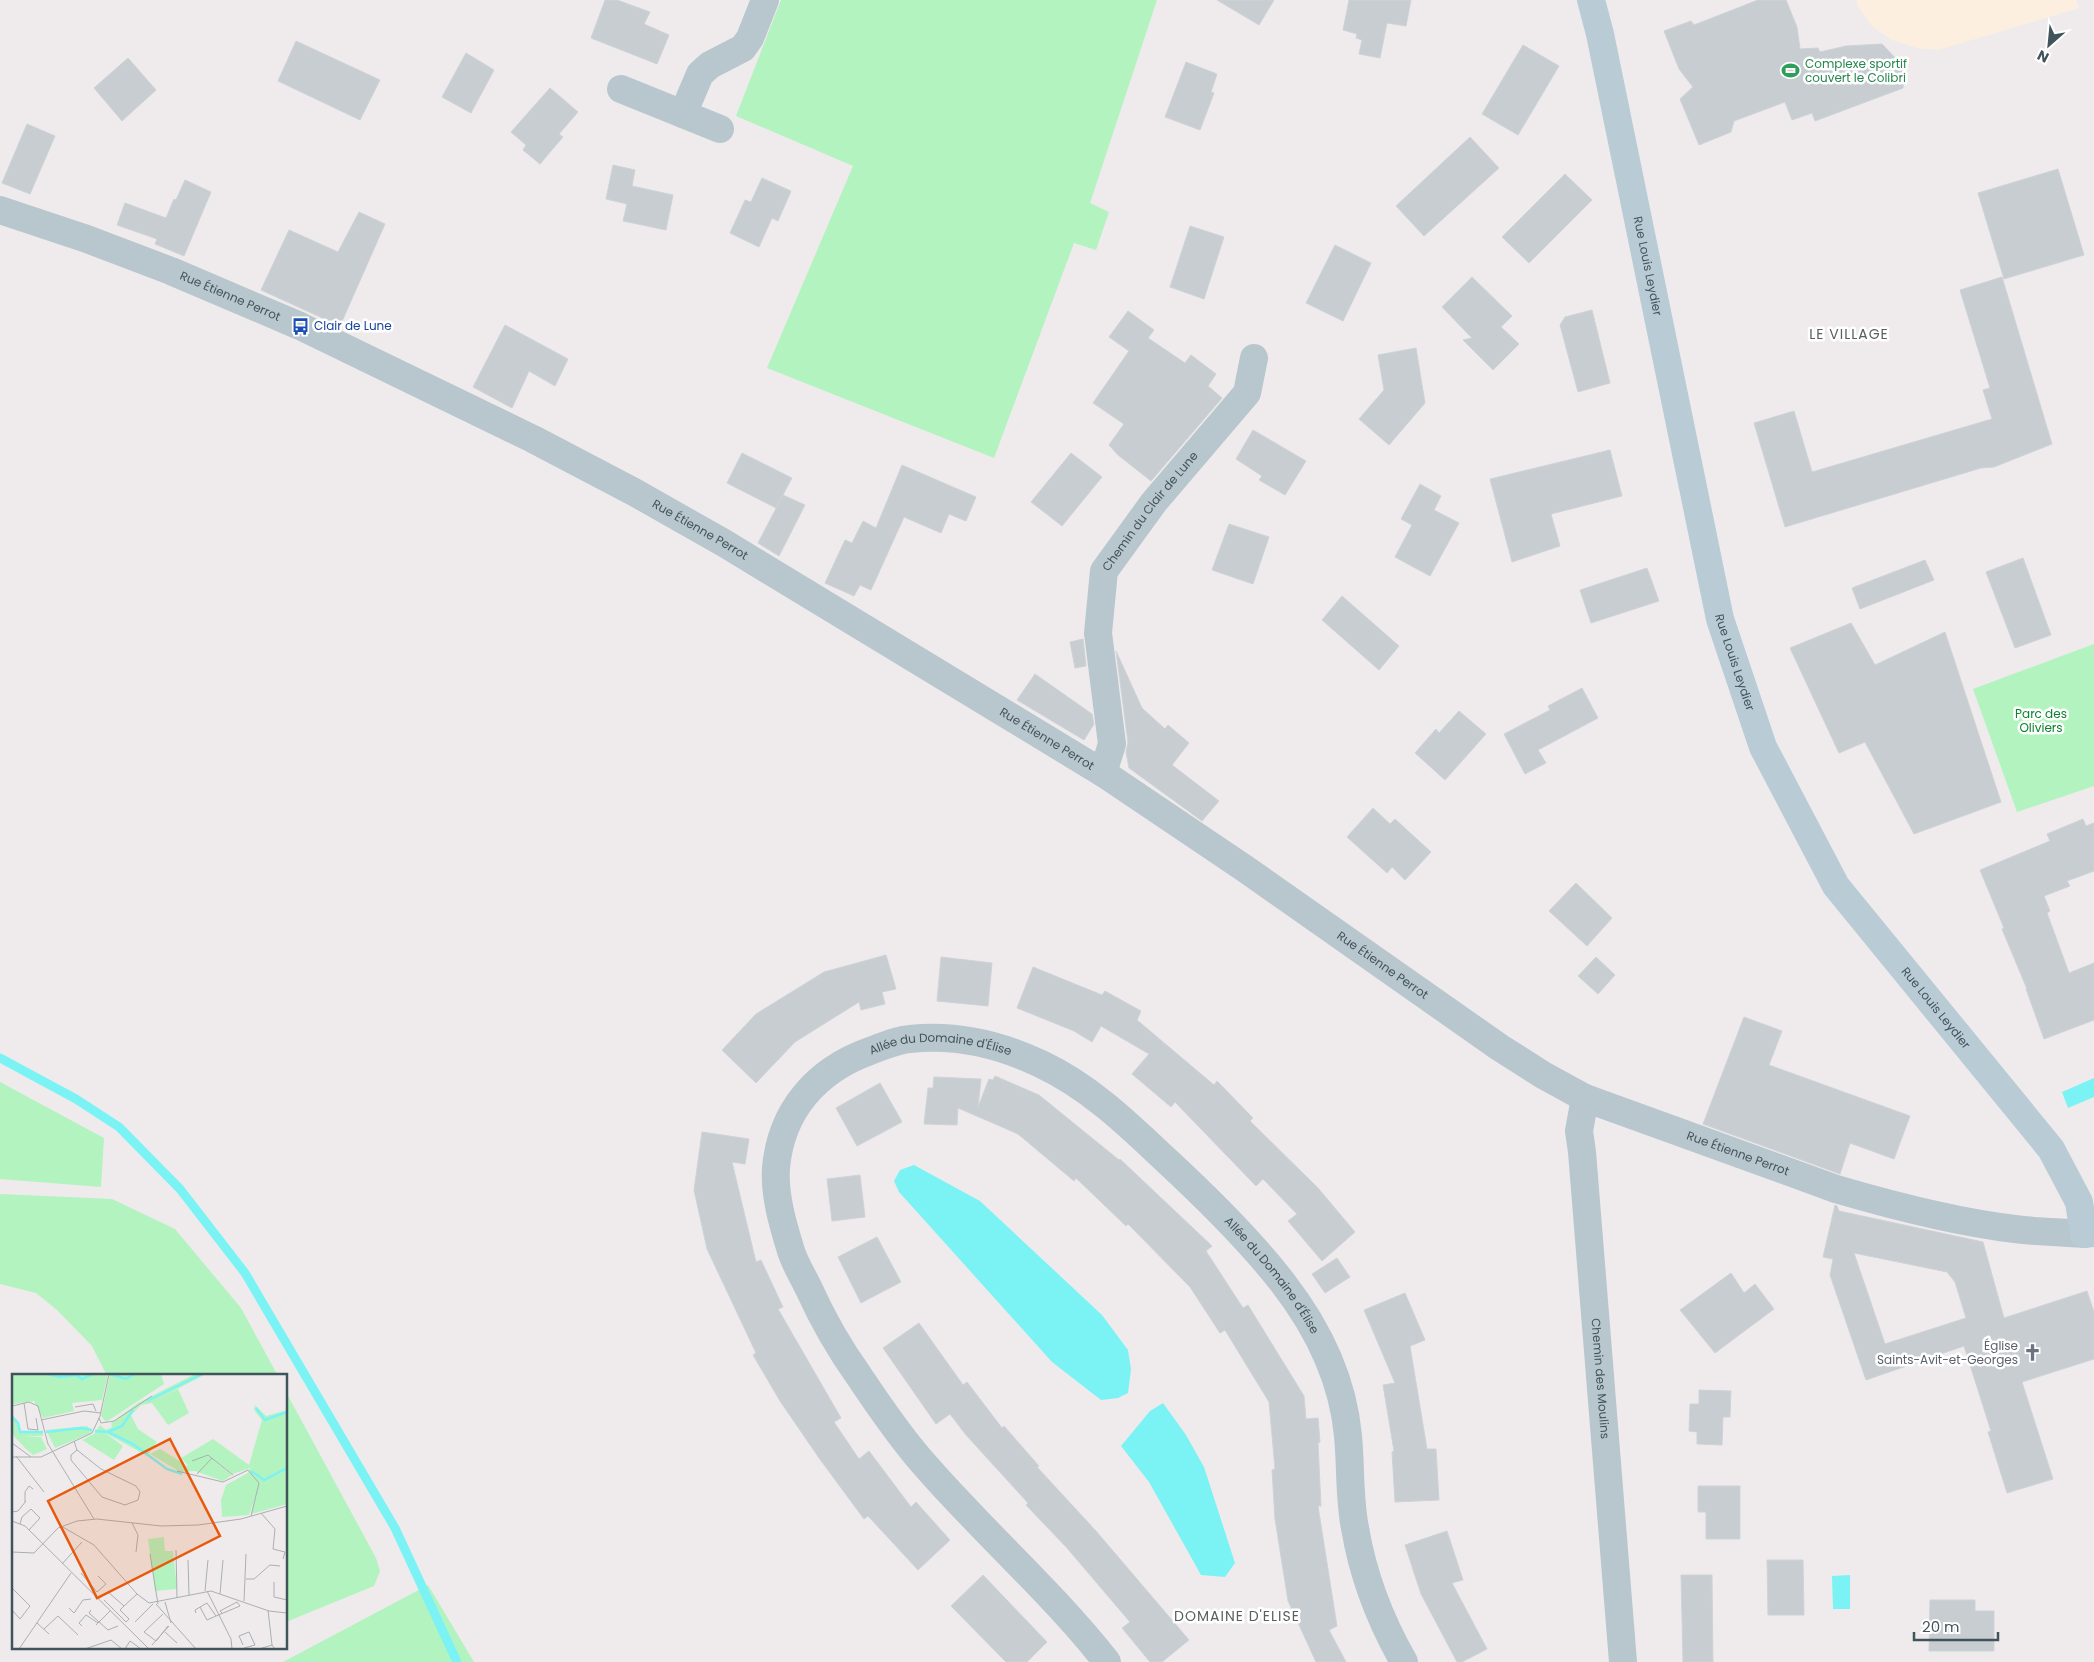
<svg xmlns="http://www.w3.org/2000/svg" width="2094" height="1662" font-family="Poppins,sans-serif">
<rect width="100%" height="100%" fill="#efebec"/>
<path fill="#fdefe0" d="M 1856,0 L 2076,0 L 2079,8 L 1938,50 L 1917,48 L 1892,40 L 1872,26 L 1859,8 Z"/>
<g fill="#b3f3bf">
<path d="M 781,0 L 1157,0 L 1090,203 L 1109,212 L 1096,250 L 1074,243 L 994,458 L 767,368 L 853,166 L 736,116 Z"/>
<path d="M 2094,644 L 2094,786 L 2017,812 L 1973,689 Z"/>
<path d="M 0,1082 L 104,1138 L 101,1187 L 0,1179 Z"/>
<path d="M 0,1194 L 112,1199 L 175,1229 L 241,1308 L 278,1376 L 107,1376 L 92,1346 L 57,1310 L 36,1293 L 0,1284 Z"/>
<path d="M 286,1392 L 376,1558 L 380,1571 L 374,1586 L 286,1622 Z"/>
<path d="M 428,1585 L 474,1662 L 283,1662 Z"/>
</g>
<g fill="#7bf3f4">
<path d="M 2094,1078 L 2094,1097 L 2068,1108 L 2062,1092 Z"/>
<path d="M 914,1165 L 980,1201 L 1102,1315 L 1128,1350 L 1131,1369 L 1128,1393 L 1118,1398 L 1101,1400 L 1052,1362 L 899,1192 L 894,1181 L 900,1170 Z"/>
<path d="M 1163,1403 L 1186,1435 L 1204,1467 L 1235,1563 L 1225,1577 L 1201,1575 L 1149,1482 L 1121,1446 L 1150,1411 Z"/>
<path d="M 1850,1575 L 1850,1609 L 1833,1609 L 1832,1576 Z"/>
</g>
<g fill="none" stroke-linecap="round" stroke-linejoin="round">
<path stroke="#7bf3f4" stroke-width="9" d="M 0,1058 L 76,1099 L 119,1127 L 180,1189 L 245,1273 L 395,1528 L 457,1662"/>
</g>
<g fill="#c7cdd1" stroke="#ced3d8" fill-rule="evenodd">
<path d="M 605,0 L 617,0 L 650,12 L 644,24 L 669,35 L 657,64 L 591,38 Z"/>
<path d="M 1217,0 L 1274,0 L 1259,25 Z"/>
<path d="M 1349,0 L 1411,0 L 1406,26 L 1387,23 L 1380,58 L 1359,54 L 1362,40 L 1356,38 L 1357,34 L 1343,30 Z"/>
<path d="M 1758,0 L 1786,0 L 1797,27 L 1800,49 L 1818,48 L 1820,52 L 1846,46 L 1882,44 L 1900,63 L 1904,74 L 1903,88 L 1815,121 L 1812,113 L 1792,120 L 1785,102 L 1734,121 L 1731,132 L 1699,145 L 1680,99 L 1693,87 L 1679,69 L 1664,31 L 1691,21 L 1694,25 Z"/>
<path d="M 296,41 L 380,80 L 360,120 L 278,81 Z"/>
<path d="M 1523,45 L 1559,66 L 1518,135 L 1482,114 Z"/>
<path d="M 466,53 L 494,70 L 471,113 L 442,97 Z"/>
<path d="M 128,58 L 156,90 L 122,121 L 94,88 Z"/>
<path d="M 1186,62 L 1217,74 L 1211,92 L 1214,93 L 1200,130 L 1165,117 Z"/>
<path d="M 550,88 L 578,112 L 559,134 L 563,137 L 540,164 L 523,150 L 526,145 L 511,132 Z"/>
<path d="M 27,124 L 55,136 L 30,194 L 2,183 Z"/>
<path d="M 1470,137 L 1499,168 L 1424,236 L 1396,206 Z"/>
<path d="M 613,165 L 635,170 L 632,186 L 673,195 L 666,230 L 623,221 L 627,204 L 606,199 Z"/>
<path d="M 2058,169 L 2084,255 L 2004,279 L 1978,193 Z"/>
<path d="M 1565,174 L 1592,200 L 1529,263 L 1502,237 Z"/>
<path d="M 762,178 L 791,191 L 778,221 L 772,218 L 759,247 L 730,233 L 745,200 L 751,202 Z"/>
<path d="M 185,180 L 211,192 L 184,256 L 155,244 L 157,239 L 117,225 L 125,203 L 166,218 L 174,199 L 176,200 Z"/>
<path d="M 359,212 L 385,224 L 340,326 L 261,290 L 289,230 L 338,252 Z"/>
<path d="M 1190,226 L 1224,237 L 1204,299 L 1170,287 Z"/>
<path d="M 1335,245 L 1371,263 L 1343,321 L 1306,303 Z"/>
<path d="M 1472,277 L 1512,316 L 1501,327 L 1519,344 L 1493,370 L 1463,340 L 1472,338 L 1442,307 Z"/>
<path d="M 2002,277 L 2052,444 L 1994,467 L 1981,468 L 1785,527 L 1754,423 L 1794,411 L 1812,472 L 1992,419 L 1983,390 L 1990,388 L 1960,290 Z"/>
<path d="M 1592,310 L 1610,383 L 1578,392 L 1560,325 L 1565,317 Z"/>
<path d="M 1128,311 L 1154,330 L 1148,338 L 1185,363 L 1191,355 L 1216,374 L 1208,386 L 1222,398 L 1151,481 L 1118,455 L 1109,445 L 1124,424 L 1093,403 L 1129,351 L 1109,337 Z"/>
<path d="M 505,325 L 568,359 L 555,386 L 529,371 L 512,408 L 473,387 Z"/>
<path d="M 1416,348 L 1425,403 L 1389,445 L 1359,419 L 1384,390 L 1378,355 Z"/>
<path d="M 1253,430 L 1306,461 L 1285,495 L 1259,480 L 1262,476 L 1236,459 Z"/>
<path d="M 1610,450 L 1622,496 L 1551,514 L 1560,546 L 1512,562 L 1490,479 Z"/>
<path d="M 742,453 L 792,478 L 776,508 L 727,483 Z"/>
<path d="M 1071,453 L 1102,477 L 1062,526 L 1031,502 Z"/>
<path d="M 902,465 L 976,497 L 966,521 L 949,514 L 941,533 L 904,517 L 871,590 L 860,585 L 854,596 L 825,583 L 845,540 L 852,543 L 863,521 L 876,528 Z"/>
<path d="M 1420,484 L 1441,496 L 1434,510 L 1459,523 L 1430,576 L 1395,557 L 1412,525 L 1401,519 Z"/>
<path d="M 783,495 L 805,505 L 779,556 L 758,543 Z"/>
<path d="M 1229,524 L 1269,537 L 1253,584 L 1212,570 Z"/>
<path d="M 2023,558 L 2051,635 L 2015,648 L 1986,572 Z"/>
<path d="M 1925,560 L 1934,580 L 1860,609 L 1852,588 Z"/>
<path d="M 1647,568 L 1659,601 L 1591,623 L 1580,590 Z"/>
<path d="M 1342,596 L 1399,646 L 1379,670 L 1322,620 Z"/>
<path d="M 1851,623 L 1875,665 L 1945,632 L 2001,802 L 1914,834 L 1865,742 L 1839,753 L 1790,648 Z"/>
<path d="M 1083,639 L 1086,666 L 1075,668 L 1070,642 Z"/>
<path d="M 1116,651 L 1142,708 L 1165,729 L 1168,725 L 1189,743 L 1172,765 L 1219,801 L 1202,821 L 1129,768 L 1126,752 L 1128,742 Z"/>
<path d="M 1035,674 L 1092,714 L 1094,724 L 1084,740 L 1017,700 Z"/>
<path d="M 1582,688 L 1598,718 L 1538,750 L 1546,763 L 1525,774 L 1504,734 L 1550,710 L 1548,706 Z"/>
<path d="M 1459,711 L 1486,734 L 1445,780 L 1415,753 L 1436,729 L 1439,733 Z"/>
<path d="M 1373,808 L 1390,824 L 1395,819 L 1431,852 L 1405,880 L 1392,867 L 1387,873 L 1347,837 Z"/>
<path d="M 2083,819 L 2086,826 L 2094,823 L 2094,871 L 2067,881 L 2070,886 L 2044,896 L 2050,911 L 2047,913 L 2069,973 L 2094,963 L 2094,1020 L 2044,1039 L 2026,989 L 2027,989 L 2002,929 L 2004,928 L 1980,870 L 2050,841 L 2047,834 Z"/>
<path d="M 1576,883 L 1612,918 L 1587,946 L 1549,911 Z"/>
<path d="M 886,955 L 896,989 L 882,992 L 885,1004 L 861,1010 L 859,1002 L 795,1042 L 756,1083 L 722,1050 L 756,1014 L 824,972 Z"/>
<path d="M 941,957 L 992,963 L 988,1006 L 937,1001 Z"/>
<path d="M 1596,957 L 1615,975 L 1598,994 L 1578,976 Z"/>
<path d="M 1033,967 L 1102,995 L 1105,991 L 1141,1011 L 1137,1020 L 1214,1085 L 1217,1081 L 1253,1118 L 1250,1121 L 1318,1188 L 1355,1232 L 1322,1261 L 1288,1221 L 1297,1214 L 1263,1179 L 1256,1186 L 1175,1102 L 1171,1107 L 1132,1074 L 1149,1054 L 1101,1026 L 1092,1042 L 1074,1031 L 1017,1008 Z"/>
<path d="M 1744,1017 L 1782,1031 L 1769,1065 L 1910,1116 L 1894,1159 L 1850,1143 L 1840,1174 L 1703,1124 Z"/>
<path d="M 995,1076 L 1039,1095 L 1119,1160 L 1120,1159 L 1212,1246 L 1206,1251 L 1243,1308 L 1248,1305 L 1304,1396 L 1306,1419 L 1318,1418 L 1320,1442 L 1318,1443 L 1321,1506 L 1318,1506 L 1337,1626 L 1329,1630 L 1346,1662 L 1316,1662 L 1288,1601 L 1275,1519 L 1272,1470 L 1275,1469 L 1269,1402 L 1225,1330 L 1220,1333 L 1190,1287 L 1128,1224 L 1126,1226 L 1076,1178 L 1074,1181 L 1018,1134 L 958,1108 L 957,1125 L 924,1124 L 928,1088 L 933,1088 L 934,1077 L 981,1079 L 978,1107 L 989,1079 L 993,1080 Z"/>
<path d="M 880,1083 L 902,1122 L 857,1146 L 836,1108 Z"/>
<path d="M 702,1132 L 749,1139 L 745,1164 L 732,1162 L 756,1262 L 761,1260 L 783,1307 L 778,1309 L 841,1418 L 834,1422 L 859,1459 L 869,1451 L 911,1507 L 916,1502 L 950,1540 L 918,1570 L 868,1516 L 864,1519 L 819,1458 L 780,1401 L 753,1355 L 756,1353 L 707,1249 L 694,1190 Z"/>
<path d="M 860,1175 L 865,1217 L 832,1221 L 827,1179 Z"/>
<path d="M 1835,1205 L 1837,1206 L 1839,1211 L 1983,1242 L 2004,1318 L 2087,1291 L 2094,1312 L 2094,1359 L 2022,1382 L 2053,1479 L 2007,1493 L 1988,1432 L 1991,1431 L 1964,1346 L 1866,1380 L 1830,1275 L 1833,1259 L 1823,1257 ZM 1854,1253 L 1947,1272 L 1955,1282 L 1966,1318 L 1885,1344 Z"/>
<path d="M 877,1237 L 901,1282 L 861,1303 L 838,1257 Z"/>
<path d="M 1337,1258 L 1350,1277 L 1325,1293 L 1312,1274 Z"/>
<path d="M 1731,1273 L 1744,1293 L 1755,1284 L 1774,1309 L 1715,1353 L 1680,1310 Z"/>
<path d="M 1405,1293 L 1425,1340 L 1410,1346 L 1427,1449 L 1436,1449 L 1439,1500 L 1395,1502 L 1392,1452 L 1394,1451 L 1383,1385 L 1395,1383 L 1364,1310 Z"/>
<path d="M 919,1323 L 963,1385 L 967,1382 L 1002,1428 L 1004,1426 L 1039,1466 L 1037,1467 L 1096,1531 L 1189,1640 L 1162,1662 L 1150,1662 L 1122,1628 L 1130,1622 L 1067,1548 L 1026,1505 L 1028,1503 L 966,1435 L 950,1414 L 936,1424 L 883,1348 Z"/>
<path d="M 1699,1390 L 1731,1391 L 1730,1417 L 1723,1417 L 1722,1445 L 1697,1444 L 1697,1432 L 1689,1431 L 1690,1404 L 1699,1404 Z"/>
<path d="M 1698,1486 L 1740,1486 L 1740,1539 L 1706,1539 L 1706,1512 L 1698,1512 Z"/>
<path d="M 1447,1531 L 1463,1580 L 1452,1583 L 1487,1649 L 1462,1662 L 1457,1662 L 1421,1594 L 1405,1545 Z"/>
<path d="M 1767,1560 L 1803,1560 L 1804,1615 L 1768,1615 Z"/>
<path d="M 983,1575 L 1047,1642 L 1027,1662 L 1006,1662 L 951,1606 Z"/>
<path d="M 1681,1575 L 1712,1575 L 1713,1662 L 1683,1662 Z"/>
<path d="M 1930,1600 L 1975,1600 L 1975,1611 L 1994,1611 L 1994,1651 L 1929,1651 Z"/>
</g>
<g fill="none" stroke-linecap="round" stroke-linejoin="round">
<g stroke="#b8c7cd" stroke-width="28">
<path d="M 621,89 L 720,129"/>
<path d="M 683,114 L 700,74 L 710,65 L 743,48 L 750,38 L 765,0"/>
<path id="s1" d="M 0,210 L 87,239 L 171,271 L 300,326 L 533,439 L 634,492 L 724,543 L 1103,773 L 1244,868 L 1499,1047 L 1543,1075 L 1585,1098 L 1836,1189 C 1894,1206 1955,1222 2015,1229 C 2038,1232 2061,1232 2084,1234"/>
<path id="s2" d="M 1103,773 L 1112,744 L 1098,633 L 1104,571 L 1154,502 L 1247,393 L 1254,358"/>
<path id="s3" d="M 1585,1098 L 1579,1131 L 1582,1152 L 1623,1662"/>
<path id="s4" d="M 1107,1662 C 1051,1591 983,1532 924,1464 C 900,1437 879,1406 859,1376 C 839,1348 823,1320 809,1289 C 803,1276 795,1264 791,1251 C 783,1225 774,1195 776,1168 C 781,1110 817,1070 870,1051 C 883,1046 897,1040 910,1039 C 955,1034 1001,1045 1041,1064 C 1090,1087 1129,1125 1167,1161 C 1208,1199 1249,1239 1283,1283 C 1317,1327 1343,1380 1348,1436 C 1351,1467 1349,1498 1355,1528 C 1363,1576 1380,1620 1404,1662"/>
</g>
<path stroke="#b9ccd5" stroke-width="28" id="s5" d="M 1591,0 L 1600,34 L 1720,619 L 1763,747 L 1836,886 L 2051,1149 L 2079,1202 L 2084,1234 L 2094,1233"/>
</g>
<defs>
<symbol id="stadium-bare" viewBox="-9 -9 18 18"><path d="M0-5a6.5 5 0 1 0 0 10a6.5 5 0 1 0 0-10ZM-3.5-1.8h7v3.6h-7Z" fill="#2e9e5b" stroke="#fff" stroke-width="2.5" paint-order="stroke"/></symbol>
<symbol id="bus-bare" viewBox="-9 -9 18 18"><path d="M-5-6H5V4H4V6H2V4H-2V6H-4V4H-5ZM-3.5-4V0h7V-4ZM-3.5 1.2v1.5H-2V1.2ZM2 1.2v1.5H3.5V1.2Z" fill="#1a4fb4" stroke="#fff" stroke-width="2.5" paint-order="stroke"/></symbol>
<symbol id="church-bare" viewBox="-9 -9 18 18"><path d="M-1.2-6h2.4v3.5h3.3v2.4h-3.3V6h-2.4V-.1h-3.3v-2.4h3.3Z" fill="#6b7280" stroke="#fff" stroke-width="2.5" paint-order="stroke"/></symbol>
</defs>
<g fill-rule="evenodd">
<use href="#stadium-bare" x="1778" y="58" width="25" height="25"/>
<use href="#bus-bare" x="288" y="314" width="25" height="25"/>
<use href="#church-bare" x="2020" y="1340" width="25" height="25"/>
</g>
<g text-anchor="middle" stroke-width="5" stroke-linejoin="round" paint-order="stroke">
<g font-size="12" fill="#27864d" stroke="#fff" text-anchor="start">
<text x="1805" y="68">Complexe sportif<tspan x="1805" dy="14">couvert le Colibri</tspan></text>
</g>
<g font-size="12" fill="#42545b" stroke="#fff">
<text dy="4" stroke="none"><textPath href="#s5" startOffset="272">Rue Louis Leydier</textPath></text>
<text dy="4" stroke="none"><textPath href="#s1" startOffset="246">Rue Étienne Perrot</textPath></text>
<text dy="4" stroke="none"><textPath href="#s2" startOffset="280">Chemin du Clair de Lune</textPath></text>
<text dy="4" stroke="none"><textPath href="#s1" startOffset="771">Rue Étienne Perrot</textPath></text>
<text dy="4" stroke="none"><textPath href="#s5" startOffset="678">Rue Louis Leydier</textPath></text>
<text dy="4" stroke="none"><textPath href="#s1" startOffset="1176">Rue Étienne Perrot</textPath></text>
<text dy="4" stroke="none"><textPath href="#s1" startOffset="1581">Rue Étienne Perrot</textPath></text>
<text dy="4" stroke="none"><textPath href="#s5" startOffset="1082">Rue Louis Leydier</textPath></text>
<text dy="4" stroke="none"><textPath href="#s4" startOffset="838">Allée du Domaine d'Élise</textPath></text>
<text dy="4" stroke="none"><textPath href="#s1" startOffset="1986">Rue Étienne Perrot</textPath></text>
<text dy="4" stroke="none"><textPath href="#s4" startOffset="1258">Allée du Domaine d'Élise</textPath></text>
<text dy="4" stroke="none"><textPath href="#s3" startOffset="282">Chemin des Moulins</textPath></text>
</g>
<g font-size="12" fill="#164399" stroke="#fff" text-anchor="start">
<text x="314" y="330">Clair de Lune</text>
</g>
<g font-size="12" fill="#0d8230" stroke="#fff">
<text x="2041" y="718">Parc des<tspan x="2041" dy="14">Oliviers</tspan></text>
</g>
<g font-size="12" fill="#5b616d" stroke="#fff" text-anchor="end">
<text x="2018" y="1350">Église<tspan x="2018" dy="14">Saints-Avit-et-Georges</tspan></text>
</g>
<g font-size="14" letter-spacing="1" fill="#585e61" stroke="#fff">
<text x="1849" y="339">LE VILLAGE</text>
<text x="1237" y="1621">DOMAINE D'ELISE</text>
</g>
</g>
<g transform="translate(12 1374)">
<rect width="275" height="275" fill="#efebec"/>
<path d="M 0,0 L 96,0 L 90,26 L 60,29 L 62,37 L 31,44 L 22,27 L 0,30 ZM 98,0 L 149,0 L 152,10 L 94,48 L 89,42 ZM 183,0 L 194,0 L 144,26 L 166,15 L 177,39 L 156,51 L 140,29 L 129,31 L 119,41 L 126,55 L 145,68 L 135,82 L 92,58 L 111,72 L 102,86 L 70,66 L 82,60 L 88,51 L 94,56 L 100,53 L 99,49 L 126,29 ZM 243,31 L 254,42 L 275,36 L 275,130 L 239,140 L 245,119 L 237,141 L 210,143 L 209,126 L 214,111 L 236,99 L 238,94 L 221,100 L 195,80 L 220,101 L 211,107 L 183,97 L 168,98 L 138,80 L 148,75 L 174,91 L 167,95 L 176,91 L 169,84 L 201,65 L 237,91 L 250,46 L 242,36 ZM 0,41 L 5,46 L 7,57 L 31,57 L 31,62 L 10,62 L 29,63 L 35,75 L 21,81 L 14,75 L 0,60 ZM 75,52 L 80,57 L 77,60 L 43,74 L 34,56 ZM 152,163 L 153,177 L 161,177 L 165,215 L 143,217 L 136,165 Z" fill="#b3f3bf"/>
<path fill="none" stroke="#7bf3f4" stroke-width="2.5" d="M 36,0 L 48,3 L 64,1 L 70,5 L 81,0M 98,0 L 114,5 L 122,0M 135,27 L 190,0M 244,34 L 253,46 L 275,38M 0,43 L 6,49 L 8,58 L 31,58M 83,57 L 96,58 L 110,52 L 121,36M 34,58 L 69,54 L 80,56M 96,58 L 121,70 L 155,95 L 170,100M 239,97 L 252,106 L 275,94"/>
<path fill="none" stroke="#aaafb2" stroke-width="1" d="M 12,29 L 16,55 L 26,56 L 24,44M 0,32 L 17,28 L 26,32 L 36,70 L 82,145M 63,33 L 81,30 L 84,37M 87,44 L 89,49 L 102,47 L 140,22M 29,46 L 72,37 L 89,39M 62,67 L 65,76 L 89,95 L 124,112 L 128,118 L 126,126 L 113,131 L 90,123 L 59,86 L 59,81 L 65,76M 0,69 L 19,83M 4,82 L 32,118M 0,83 L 29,83 L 80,59 L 88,42 L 97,0M 180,87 L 196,81 L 221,101M 165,97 L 211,108 L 236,96 L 247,109 L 239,142M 185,100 L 200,84M 13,128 L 13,118 L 17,112 L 21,115M 0,138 L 6,137 L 14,127M 249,139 L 263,155 L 261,175 L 273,178 L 271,185M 0,147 L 13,152 L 136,274M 120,149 L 126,161 L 124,178M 8,150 L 10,143 L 19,135 L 28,144 L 17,156M 49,152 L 82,171 L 125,220 L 137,229 L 199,217 L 257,237 L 275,239M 164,176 L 165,224M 0,178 L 22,179 L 46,154 L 65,147 L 85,145 L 149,152 L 186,151 L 229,145 L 275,132M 138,180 L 146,230M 176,186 L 177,221M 50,190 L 70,168M 69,199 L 85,218 L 94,210 L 86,202M 234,205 L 242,205 L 258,191 L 268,192M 262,208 L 262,223 L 275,226M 0,214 L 18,232 L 8,245 L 0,236M 193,217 L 196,186M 195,217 L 219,265 L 220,275M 208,220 L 211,186M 86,225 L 96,218 L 112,232 L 125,220M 92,226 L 114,248 L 117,245 L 108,236 L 112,232M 232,227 L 234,180M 153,228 L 159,249M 144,230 L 184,275M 188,233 L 195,246 L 204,242M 57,234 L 62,239 L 71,226 L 79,225M 79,236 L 77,239 L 96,256 L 106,252M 256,236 L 260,271M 184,239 L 183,236 L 195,229 L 204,242 L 228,232 L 225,228 L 208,237 L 210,239M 151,240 L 132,258 L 144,267 L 156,252M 123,248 L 141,230M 25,249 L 37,260M 84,251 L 98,237M 70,252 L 67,249 L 74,241 L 86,249M 32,255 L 46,242 L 66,261M 153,258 L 165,269M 140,271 L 157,252M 231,271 L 227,262 L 237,258 L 243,271 L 232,274M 7,275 L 59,199M 73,275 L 99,266 L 110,275M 113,275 L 118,267 L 129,275M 247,275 L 260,271 L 263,275"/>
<path fill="#e8590c" fill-opacity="0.15" stroke="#e8590c" stroke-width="2.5" d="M 158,65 L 208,162 L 85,224 L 36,127 Z"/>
<rect width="275" height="275" fill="none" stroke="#42545b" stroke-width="2.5"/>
</g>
<g transform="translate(2049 45) rotate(207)" stroke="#ffffff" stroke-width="4" paint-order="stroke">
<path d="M0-4L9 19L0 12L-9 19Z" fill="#42545b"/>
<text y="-8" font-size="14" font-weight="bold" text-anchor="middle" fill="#42545b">N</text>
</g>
<path d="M1914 1632v8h84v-8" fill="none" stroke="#42545b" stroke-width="2.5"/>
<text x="1922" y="1632" font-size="15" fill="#42545b" stroke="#ffffff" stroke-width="4" paint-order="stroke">20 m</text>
</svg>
